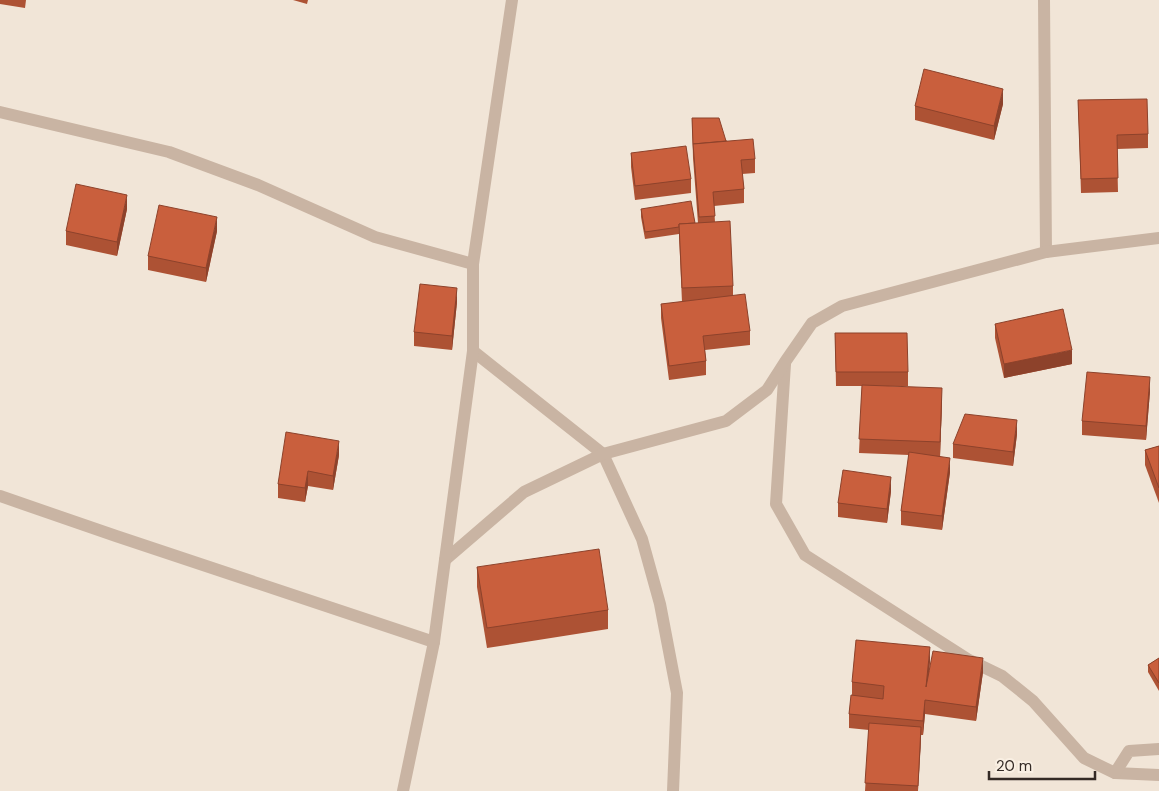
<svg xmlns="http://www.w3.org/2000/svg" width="1159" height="791" font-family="'DM Sans',sans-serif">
<rect width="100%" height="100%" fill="#f1e5d7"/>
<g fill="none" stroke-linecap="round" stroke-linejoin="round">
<g stroke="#c9b4a3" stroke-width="12">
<path d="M 1044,0 L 1046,252"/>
<path d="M 0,112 L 169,152 L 258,185 L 375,237 L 473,264"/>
<path d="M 473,351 L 603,454 L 642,539 L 660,604 L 677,693 L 673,791"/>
<path d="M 785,364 L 776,504 L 805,555 L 969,660 L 1002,676 L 1033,701 L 1084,758 L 1115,773 L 1159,775"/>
<path d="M 0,496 L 116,536 L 434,642"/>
<path d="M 445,560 L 524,492 L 603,454 L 726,421 L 767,390 L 785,362 L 812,323 L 842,306 L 1046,252 L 1159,238"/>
<path d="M 1115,773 L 1129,751 L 1159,749"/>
<path d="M 403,791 L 434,642 L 473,351 L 473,264 L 512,0"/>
</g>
</g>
<g fill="#ad5234">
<path d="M 0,0 L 26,0 L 25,8 L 0,4 Z"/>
<path d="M 293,0 L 308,0 L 307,4 Z"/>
<path d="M 1078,100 L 1148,134 L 1148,148 L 1117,149 L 1118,192 L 1081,193 Z"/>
<path d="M 1003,104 L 994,140 L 915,120 L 915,106 Z"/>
<path d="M 692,118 L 755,159 L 755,173 L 742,174 L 744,189 L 744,203 L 714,206 L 715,222 L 733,286 L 733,296 L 750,331 L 750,345 L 705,350 L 706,361 L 706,375 L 669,380 L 661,318 L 661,304 L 682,302 L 679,234 L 645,239 L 641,217 L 641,209 L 695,223 L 698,223 L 693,158 Z"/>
<path d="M 631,153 L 691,179 L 691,193 L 635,200 L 631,167 Z"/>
<path d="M 127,209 L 117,256 L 66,245 L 66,231 Z"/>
<path d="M 217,231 L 206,282 L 148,270 L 148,256 Z"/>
<path d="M 457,302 L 452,350 L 414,346 L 414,332 Z"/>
<path d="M 995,324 L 1072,364 L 1004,378 L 995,338 Z"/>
<path d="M 835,333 L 908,372 L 908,386 L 884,386 L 942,402 L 940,456 L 950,472 L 942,530 L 901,525 L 901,511 L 909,455 L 859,453 L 862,386 L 836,386 Z"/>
<path d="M 1150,391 L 1146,440 L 1082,435 L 1082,421 Z"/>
<path d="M 1017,434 L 1013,466 L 953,458 L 953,444 Z"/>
<path d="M 1159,446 L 1159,503 L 1145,465 L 1145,450 Z"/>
<path d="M 339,455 L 333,490 L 308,486 L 305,502 L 278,498 L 278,484 Z"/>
<path d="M 891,491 L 887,523 L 838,517 L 838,503 Z"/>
<path d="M 477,567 L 608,610 L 608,629 L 487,648 L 477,587 Z"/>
<path d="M 1159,658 L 1159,691 L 1148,672 L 1148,665 Z"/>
<path d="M 930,661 L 929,671 L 983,672 L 976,721 L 925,714 L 923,735 L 921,735 L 918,791 L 865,791 L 869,730 L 849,728 L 849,714 L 852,695 L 852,682 Z"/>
</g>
<g fill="#8d422b">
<path d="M 1003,89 L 1003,104 L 994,140 L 994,126 Z"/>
<path d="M 127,195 L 127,209 L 117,256 L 117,242 Z"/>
<path d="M 217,217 L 217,231 L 206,282 L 206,268 Z"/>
<path d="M 457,288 L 457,302 L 452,350 L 452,336 Z"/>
<path d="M 1072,350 L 1072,364 L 1004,378 L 1004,364 Z"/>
<path d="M 1150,377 L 1150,391 L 1146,440 L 1146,426 Z"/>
<path d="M 942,388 L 942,402 L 940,457 L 940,442 Z"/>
<path d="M 1017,420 L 1017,434 L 1013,466 L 1013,452 Z"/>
<path d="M 339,441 L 339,455 L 333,490 L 333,476 Z"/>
<path d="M 950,458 L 950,472 L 942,530 L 942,516 Z"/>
<path d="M 308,471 L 308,486 L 305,502 L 305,488 Z"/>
<path d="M 891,477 L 891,491 L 887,523 L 887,509 Z"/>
<path d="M 930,647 L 930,661 L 926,701 L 926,687 Z"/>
<path d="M 983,658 L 983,672 L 976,721 L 976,707 Z"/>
<path d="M 925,700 L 925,714 L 923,735 L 923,721 Z"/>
<path d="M 921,727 L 921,741 L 918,791 Z"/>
</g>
<g fill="#c95f3d" stroke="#8d422b">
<path d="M 924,69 L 1003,89 L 994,126 L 915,106 Z"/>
<path d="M 1147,99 L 1148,134 L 1117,135 L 1118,178 L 1081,179 L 1078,100 Z"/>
<path d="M 692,118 L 719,118 L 726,141 L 693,144 Z"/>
<path d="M 753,139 L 755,159 L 741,160 L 744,189 L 713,192 L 715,216 L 699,217 L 693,144 Z"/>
<path d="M 686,146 L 691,179 L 635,186 L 631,153 Z"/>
<path d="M 76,184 L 127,195 L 117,242 L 66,231 Z"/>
<path d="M 691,201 L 695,223 L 679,224 L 679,227 L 645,232 L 641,209 Z"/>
<path d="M 159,205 L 217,217 L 206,268 L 148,256 Z"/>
<path d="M 730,221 L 733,286 L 682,288 L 679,224 Z"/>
<path d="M 420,284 L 457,288 L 452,336 L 414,332 Z"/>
<path d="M 745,294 L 750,331 L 703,336 L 706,361 L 669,366 L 661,304 Z"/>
<path d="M 1063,309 L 1072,350 L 1004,364 L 995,324 Z"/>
<path d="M 835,333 L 907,333 L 908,372 L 836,372 Z"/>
<path d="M 1087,372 L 1150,377 L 1146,426 L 1082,421 Z"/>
<path d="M 862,385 L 942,388 L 940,442 L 859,439 Z"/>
<path d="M 965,414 L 1017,420 L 1013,452 L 953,444 Z"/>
<path d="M 286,432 L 339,441 L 333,476 L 308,471 L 305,488 L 278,484 Z"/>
<path d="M 1159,446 L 1159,488 L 1145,450 Z"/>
<path d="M 909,452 L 950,458 L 942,516 L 901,511 Z"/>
<path d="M 843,470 L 891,477 L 887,509 L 838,503 Z"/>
<path d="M 599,549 L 608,610 L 487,628 L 477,567 Z"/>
<path d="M 856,640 L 930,647 L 926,687 L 933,651 L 983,658 L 976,707 L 925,700 L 923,721 L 849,714 L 851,695 L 883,699 L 884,686 L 852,682 Z"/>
<path d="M 1159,658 L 1159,683 L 1148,665 Z"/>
<path d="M 869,723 L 921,727 L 918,786 L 865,783 Z"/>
</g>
<path d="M989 771v8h106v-8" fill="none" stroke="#342a25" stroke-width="2.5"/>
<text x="996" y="771" font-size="15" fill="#342a25" stroke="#f9efe3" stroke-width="4" paint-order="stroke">20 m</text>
</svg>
